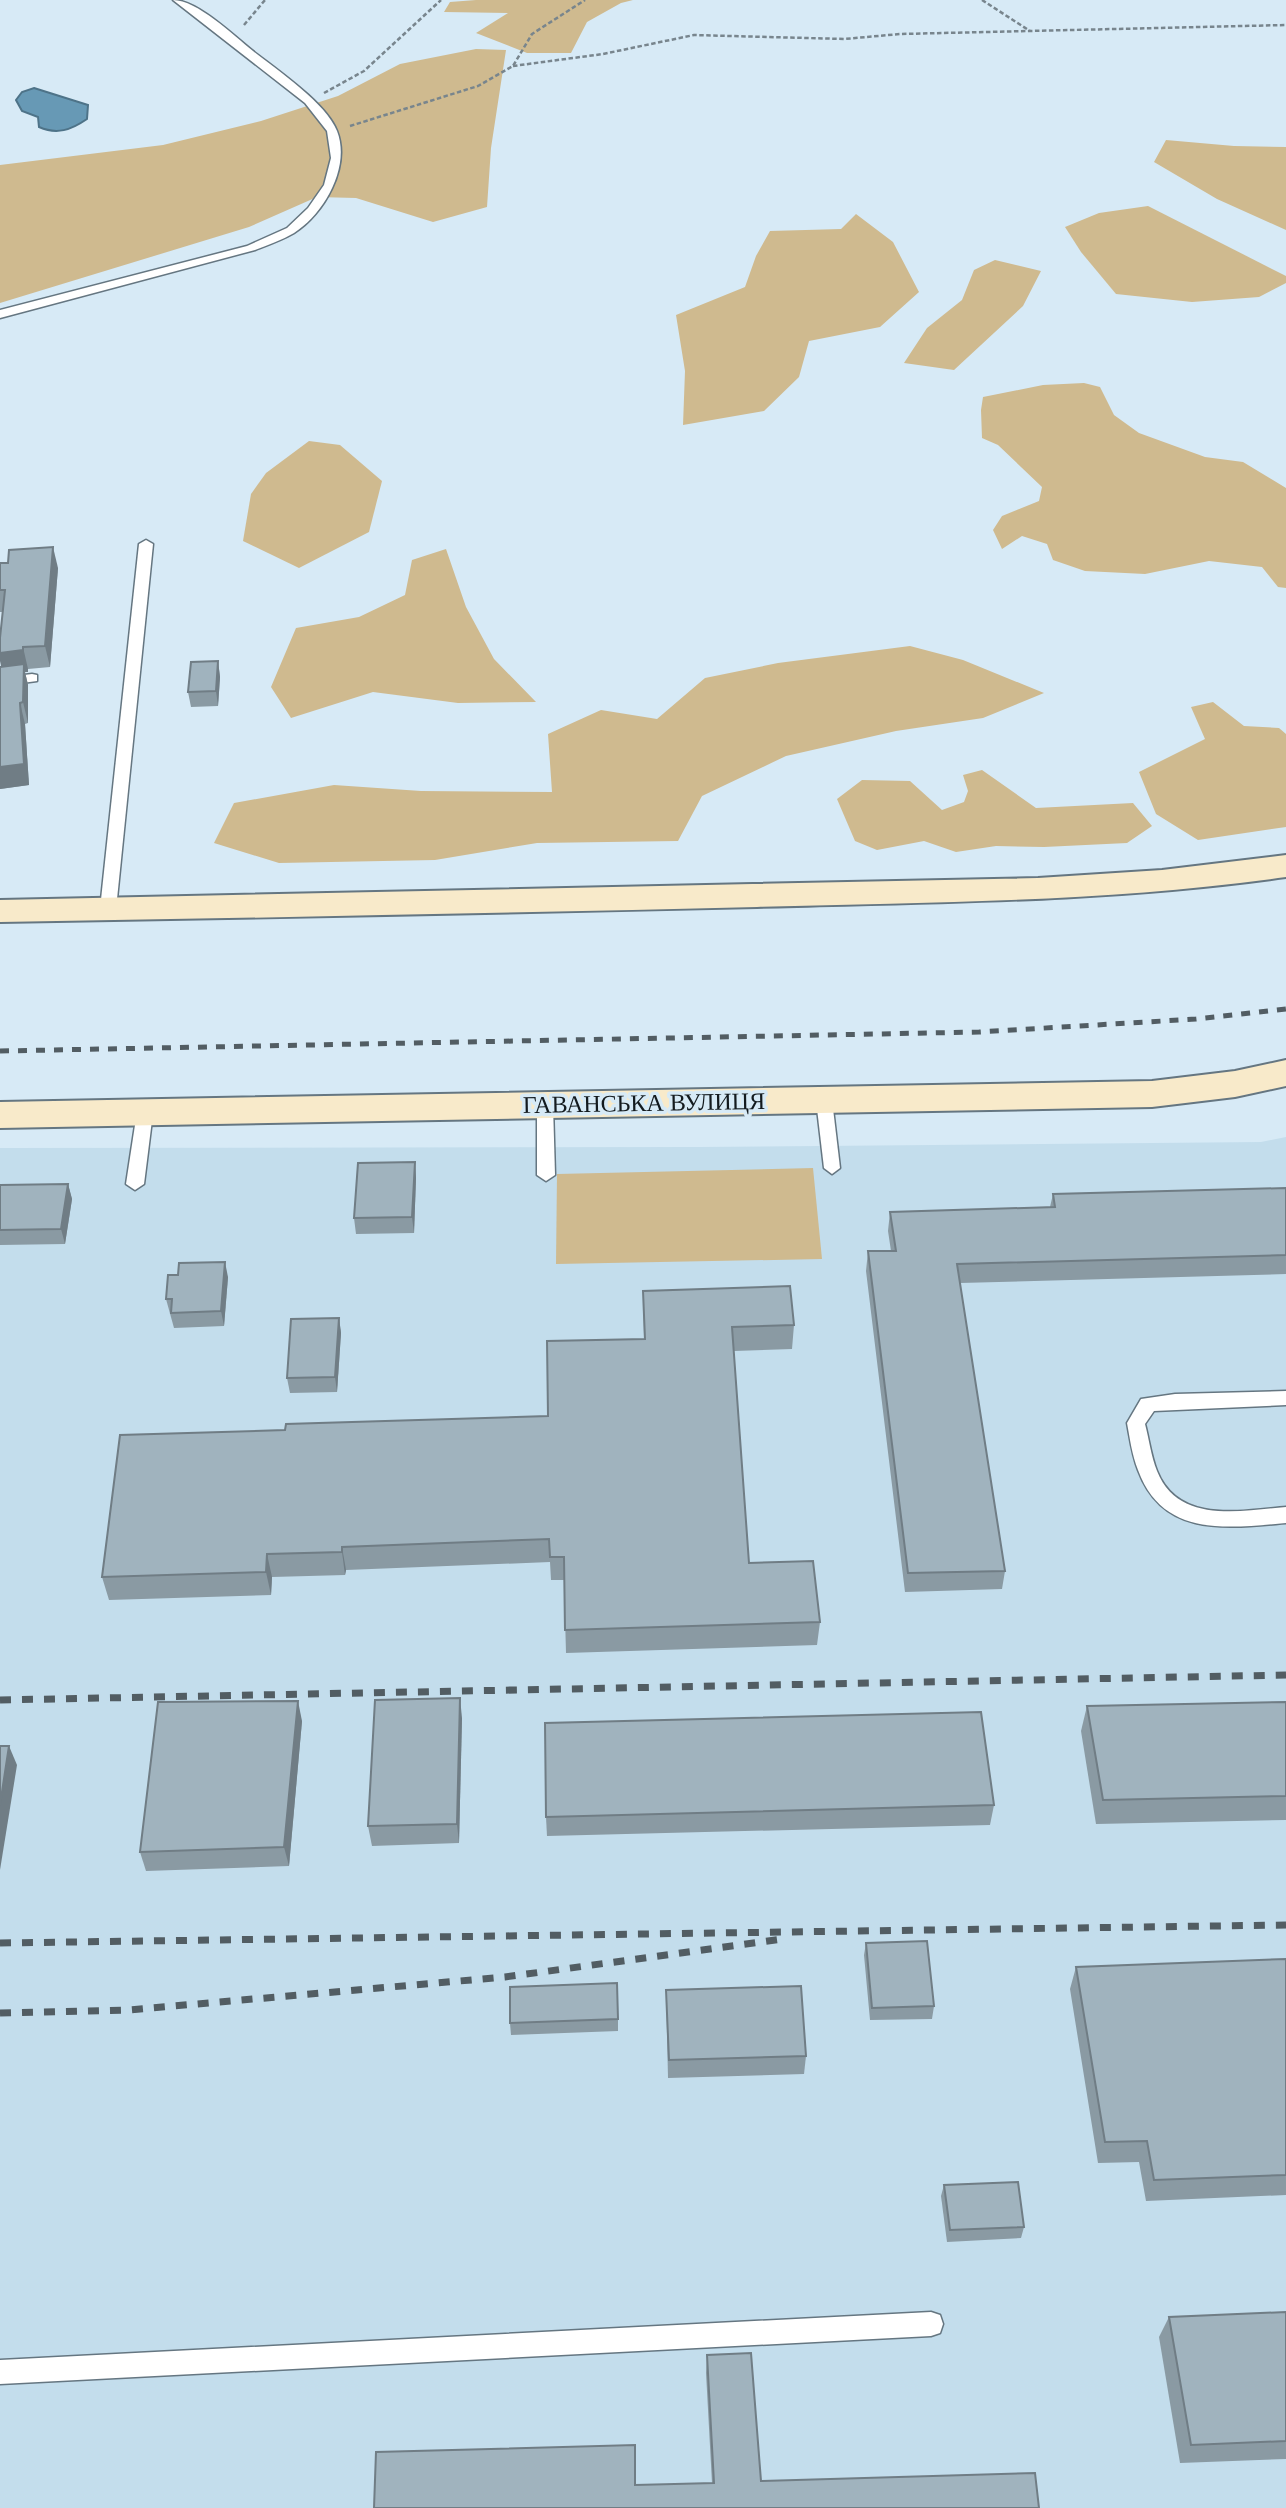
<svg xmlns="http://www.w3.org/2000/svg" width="1286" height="2508" font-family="Georgia,serif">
<rect width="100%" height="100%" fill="#d7eaf6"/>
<path fill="#c3ddec" d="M 1286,1137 L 1286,2508 L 0,2508 L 0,1148 L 699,1147 L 1261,1142 Z"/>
<g fill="#cfba8f">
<path d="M 476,0 L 633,0 L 621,3 L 587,22 L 571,53 L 527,53 L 476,33 L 508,13 L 444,12 L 450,2 Z"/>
<path d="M 476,49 L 506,50 L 491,148 L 487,207 L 433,222 L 356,198 L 317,197 L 249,227 L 0,303 L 0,165 L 163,145 L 261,121 L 338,96 L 400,64 Z"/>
<path d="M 1166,140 L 1234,146 L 1286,147 L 1286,230 L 1217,199 L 1154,162 Z"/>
<path d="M 1148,206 L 1286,276 L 1286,283 L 1259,297 L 1192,302 L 1116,294 L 1081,252 L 1065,227 L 1099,213 Z"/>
<path d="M 856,214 L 893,242 L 919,292 L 880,327 L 809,341 L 799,377 L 764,411 L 683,425 L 685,371 L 676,315 L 745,287 L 756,256 L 770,231 L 841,229 Z"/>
<path d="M 995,260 L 1041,271 L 1023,306 L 954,370 L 904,363 L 927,328 L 962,300 L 974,270 Z"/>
<path d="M 1084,383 L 1100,387 L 1114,415 L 1139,433 L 1205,457 L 1243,462 L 1286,488 L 1286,588 L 1278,587 L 1262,567 L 1209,561 L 1145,574 L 1085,571 L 1053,560 L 1047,544 L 1022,536 L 1002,549 L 993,530 L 1002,516 L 1039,501 L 1042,487 L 998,445 L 982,438 L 981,410 L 983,397 L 1043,385 Z"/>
<path d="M 309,441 L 340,445 L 382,481 L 369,532 L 299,568 L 243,541 L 251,494 L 266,473 Z"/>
<path d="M 446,549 L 466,607 L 494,659 L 536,702 L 458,703 L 373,692 L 291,718 L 271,687 L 296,628 L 359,617 L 405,595 L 412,560 Z"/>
<path d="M 910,646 L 963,660 L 1044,693 L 983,718 L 896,731 L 786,756 L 702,796 L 678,841 L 537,843 L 435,860 L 279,863 L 214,843 L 234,803 L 334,785 L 421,791 L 552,792 L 548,734 L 601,710 L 657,719 L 705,678 L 778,663 Z"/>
<path d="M 1213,702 L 1244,726 L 1279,728 L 1286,734 L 1286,827 L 1198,840 L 1156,814 L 1139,772 L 1205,739 L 1191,707 Z"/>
<path d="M 982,770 L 1036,808 L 1133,803 L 1152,826 L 1127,843 L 1044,847 L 996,846 L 956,852 L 924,841 L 877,850 L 855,841 L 837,799 L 862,780 L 910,781 L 942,810 L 964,802 L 968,791 L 963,775 Z"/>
<path d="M 813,1168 L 822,1259 L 556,1264 L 557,1174 Z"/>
</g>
<path fill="#6799b5" stroke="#4e7388" stroke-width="2" d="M 34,88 L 88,105 L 87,119 C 71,130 57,135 39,127 L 38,117 L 22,111 L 16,100 L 22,92 Z"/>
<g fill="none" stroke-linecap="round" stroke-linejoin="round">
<defs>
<g id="lane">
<path d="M 173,0 C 197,0 233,35 253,51 C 277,70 326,103 337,131 C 351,167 324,214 294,233 C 282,240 268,245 255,250 L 0,318 L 0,310 L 247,246 L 287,228 L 308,208 L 324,185 L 331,158 L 327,131 L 305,103 Z"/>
<path d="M 146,540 L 153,544 L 116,909 L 108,914 L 100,909 L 139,544 Z"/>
<path d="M 32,674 L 37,675 L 37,681 L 0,686 L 0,678 Z"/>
<path d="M 824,1094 L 832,1100 L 840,1168 L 832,1174 L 824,1168 L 816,1100 Z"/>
<path d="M 545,1099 L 553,1105 L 555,1175 L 546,1181 L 537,1175 L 537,1105 Z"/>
<path d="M 145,1106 L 153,1112 L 144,1184 L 135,1190 L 126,1184 L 137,1112 Z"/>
<path d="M 1286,1391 L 1286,1405 L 1154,1411 L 1145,1424 C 1149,1439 1151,1456 1157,1471 C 1178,1524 1240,1511 1286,1507 L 1286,1523 C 1227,1528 1163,1538 1138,1470 C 1132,1455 1130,1439 1127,1423 L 1141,1399 L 1175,1394 Z"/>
<path d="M 931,2312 L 940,2315 L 943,2324 L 940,2333 L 931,2336 L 0,2384 L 0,2360 Z"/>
</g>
<g id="secondary">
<path d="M 1286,855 L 1286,877 C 1110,902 934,902 757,907 C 505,913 252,918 0,922 L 0,900 L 1038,878 L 1162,870 Z"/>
<path d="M 1286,1060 L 1286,1086 L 1235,1097 L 1152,1107 L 0,1128 L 0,1102 L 1152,1081 L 1235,1071 Z"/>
</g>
</defs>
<use href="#lane" stroke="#657681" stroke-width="3"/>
<use href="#secondary" stroke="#657681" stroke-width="4"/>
<g stroke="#78858d" stroke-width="2.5" stroke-dasharray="4.5 2.5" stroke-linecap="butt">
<path d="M 982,0 L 1030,31"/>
<path d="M 244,25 L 265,0"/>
<path d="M 513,66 L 603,54 L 694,35 L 844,39 L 900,34 L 1286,25"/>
<path d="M 324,93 L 364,71 L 441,0"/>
<path d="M 350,126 L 478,86 L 513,66 L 532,34 L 585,0"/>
</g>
<use href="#lane" fill="#fff" fill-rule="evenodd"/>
<use href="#secondary" fill="#f8eaca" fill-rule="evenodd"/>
<path stroke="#525d63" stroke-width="5" stroke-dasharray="9 9" stroke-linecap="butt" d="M 0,1051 L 979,1032 L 1196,1019 L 1286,1009"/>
<g stroke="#525d63" stroke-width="7" stroke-dasharray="11 11" stroke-linecap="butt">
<path d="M 0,1700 L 1286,1675"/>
<path d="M 0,1943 L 1286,1925"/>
<path d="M 0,2013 L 128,2010 L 505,1977 L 783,1939"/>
</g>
</g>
<g fill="#8a9aa3">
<path d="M 0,563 L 58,568 L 50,667 L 28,669 L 28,672 L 25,672 L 28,685 L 28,723 L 25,724 L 29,785 L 0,789 L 0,667 L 1,667 L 3,612 L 0,612 Z"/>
<path d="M 218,661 L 220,677 L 218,706 L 191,707 L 188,692 Z"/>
<path d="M 415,1162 L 416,1178 L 414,1233 L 356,1234 L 354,1218 Z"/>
<path d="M 68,1184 L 72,1199 L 65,1244 L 0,1245 L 0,1185 Z"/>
<path d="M 1286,1188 L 1286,1274 L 960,1283 L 1005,1571 L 1002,1589 L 905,1592 L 866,1271 L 868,1251 L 891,1251 L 888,1231 L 890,1212 L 1050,1207 L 1053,1194 Z"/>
<path d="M 228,1277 L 224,1326 L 174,1328 L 166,1299 Z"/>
<path d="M 643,1291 L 794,1325 L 792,1349 L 734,1351 L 749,1563 L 820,1622 L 817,1645 L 566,1653 L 564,1580 L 551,1580 L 550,1562 L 346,1570 L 345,1575 L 272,1577 L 271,1595 L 109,1600 L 102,1577 L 285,1430 L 548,1416 L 644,1339 Z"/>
<path d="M 339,1318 L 341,1333 L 337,1392 L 290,1393 L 287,1378 Z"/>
<path d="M 1286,1702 L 1286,1820 L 1096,1824 L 1081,1731 L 1087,1706 Z"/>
<path d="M 462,1718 L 459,1843 L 372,1846 L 368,1826 Z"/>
<path d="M 302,1721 L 289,1866 L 146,1871 L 140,1852 Z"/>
<path d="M 994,1805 L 990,1825 L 547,1836 L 546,1817 Z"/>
<path d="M 866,1943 L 934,2006 L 932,2019 L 870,2020 L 864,1955 Z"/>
<path d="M 1286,1959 L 1286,2195 L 1146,2201 L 1139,2162 L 1098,2163 L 1070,1989 L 1076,1967 Z"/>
<path d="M 666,1990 L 806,2056 L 804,2074 L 668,2078 Z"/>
<path d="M 618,2019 L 618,2031 L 511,2035 L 510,2023 Z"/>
<path d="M 944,2185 L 1024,2227 L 1021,2238 L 947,2242 L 941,2196 Z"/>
<path d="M 1286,2312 L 1286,2459 L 1180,2463 L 1159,2337 L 1169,2317 Z"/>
<path d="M 751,2353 L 761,2481 L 1035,2473 L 1039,2508 L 374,2508 L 376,2452 L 635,2445 L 635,2485 L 712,2483 L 706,2373 L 707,2355 Z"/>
</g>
<g fill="#707d85">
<path d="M 53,547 L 58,568 L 50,667 L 45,646 Z"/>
<path d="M 23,647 L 28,669 L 28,672 L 25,672 L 28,685 L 28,723 L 23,702 L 3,675 L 0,661 L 0,653 Z"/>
<path d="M 218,661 L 220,677 L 218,706 L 216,691 Z"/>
<path d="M 20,703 L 25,724 L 29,785 L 0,789 L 0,767 Z"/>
<path d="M 415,1162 L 416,1178 L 414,1233 L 412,1217 Z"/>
<path d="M 68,1184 L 72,1199 L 65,1244 L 61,1229 Z"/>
<path d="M 225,1262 L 228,1277 L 224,1326 L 221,1311 Z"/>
<path d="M 339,1318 L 341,1333 L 337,1392 L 335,1377 Z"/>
<path d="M 342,1547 L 346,1570 L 345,1575 L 342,1552 Z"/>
<path d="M 267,1554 L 272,1577 L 271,1595 L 266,1572 Z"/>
<path d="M 460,1698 L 462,1718 L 459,1843 L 457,1824 Z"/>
<path d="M 298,1701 L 302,1721 L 289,1866 L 284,1847 Z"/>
<path d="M 9,1746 L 17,1765 L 0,1870 L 0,1805 Z"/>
</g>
<g fill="#a0b3be" stroke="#707d85" stroke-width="2">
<path d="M 53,547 L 45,646 L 23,647 L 23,650 L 0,653 L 0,638 L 5,590 L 0,590 L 0,563 L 8,563 L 9,550 Z"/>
<path d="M 218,661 L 216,691 L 188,692 L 191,662 Z"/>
<path d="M 24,664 L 23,702 L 20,703 L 24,764 L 0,767 L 0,667 Z"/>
<path d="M 415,1162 L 412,1217 L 354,1218 L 358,1163 Z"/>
<path d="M 68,1184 L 61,1229 L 0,1230 L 0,1185 Z"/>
<path d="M 1286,1188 L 1286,1255 L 957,1264 L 1005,1571 L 908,1573 L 868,1251 L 896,1251 L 890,1212 L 1055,1207 L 1053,1194 Z"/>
<path d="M 225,1262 L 221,1311 L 171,1313 L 172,1299 L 166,1299 L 168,1275 L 178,1275 L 179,1263 Z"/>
<path d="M 790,1286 L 794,1325 L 732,1327 L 749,1563 L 813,1561 L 820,1622 L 565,1630 L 564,1557 L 550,1557 L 549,1539 L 342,1547 L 342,1552 L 267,1554 L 266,1572 L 102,1577 L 120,1435 L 285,1430 L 286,1424 L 548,1416 L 547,1341 L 645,1339 L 643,1291 Z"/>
<path d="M 339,1318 L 335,1377 L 287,1378 L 291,1319 Z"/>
<path d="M 460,1698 L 457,1824 L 368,1826 L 375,1700 Z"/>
<path d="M 298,1701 L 284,1847 L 140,1852 L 158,1702 Z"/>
<path d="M 1286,1702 L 1286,1796 L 1103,1800 L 1087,1706 Z"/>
<path d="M 981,1712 L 994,1805 L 546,1817 L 545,1723 Z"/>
<path d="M 0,1746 L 9,1746 L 0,1805 Z"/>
<path d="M 927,1941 L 934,2006 L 872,2008 L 866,1943 Z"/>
<path d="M 1286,1959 L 1286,2175 L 1154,2180 L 1147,2141 L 1105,2142 L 1076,1967 Z"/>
<path d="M 617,1983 L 618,2019 L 510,2023 L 510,1987 Z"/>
<path d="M 801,1986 L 806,2056 L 669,2060 L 666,1990 Z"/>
<path d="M 1018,2182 L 1024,2227 L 950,2230 L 944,2185 Z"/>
<path d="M 1286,2312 L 1286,2441 L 1191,2445 L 1169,2317 Z"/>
<path d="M 751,2353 L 761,2481 L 1035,2473 L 1039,2508 L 374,2508 L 376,2452 L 635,2445 L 635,2485 L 714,2483 L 707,2355 Z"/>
</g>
<g text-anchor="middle" stroke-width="7" stroke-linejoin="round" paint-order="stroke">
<g font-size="24" fill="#131a1e" stroke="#d7eaf6">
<text transform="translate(644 1103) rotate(-1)" y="8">ГАВАНСЬКА ВУЛИЦЯ</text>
</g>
</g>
</svg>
